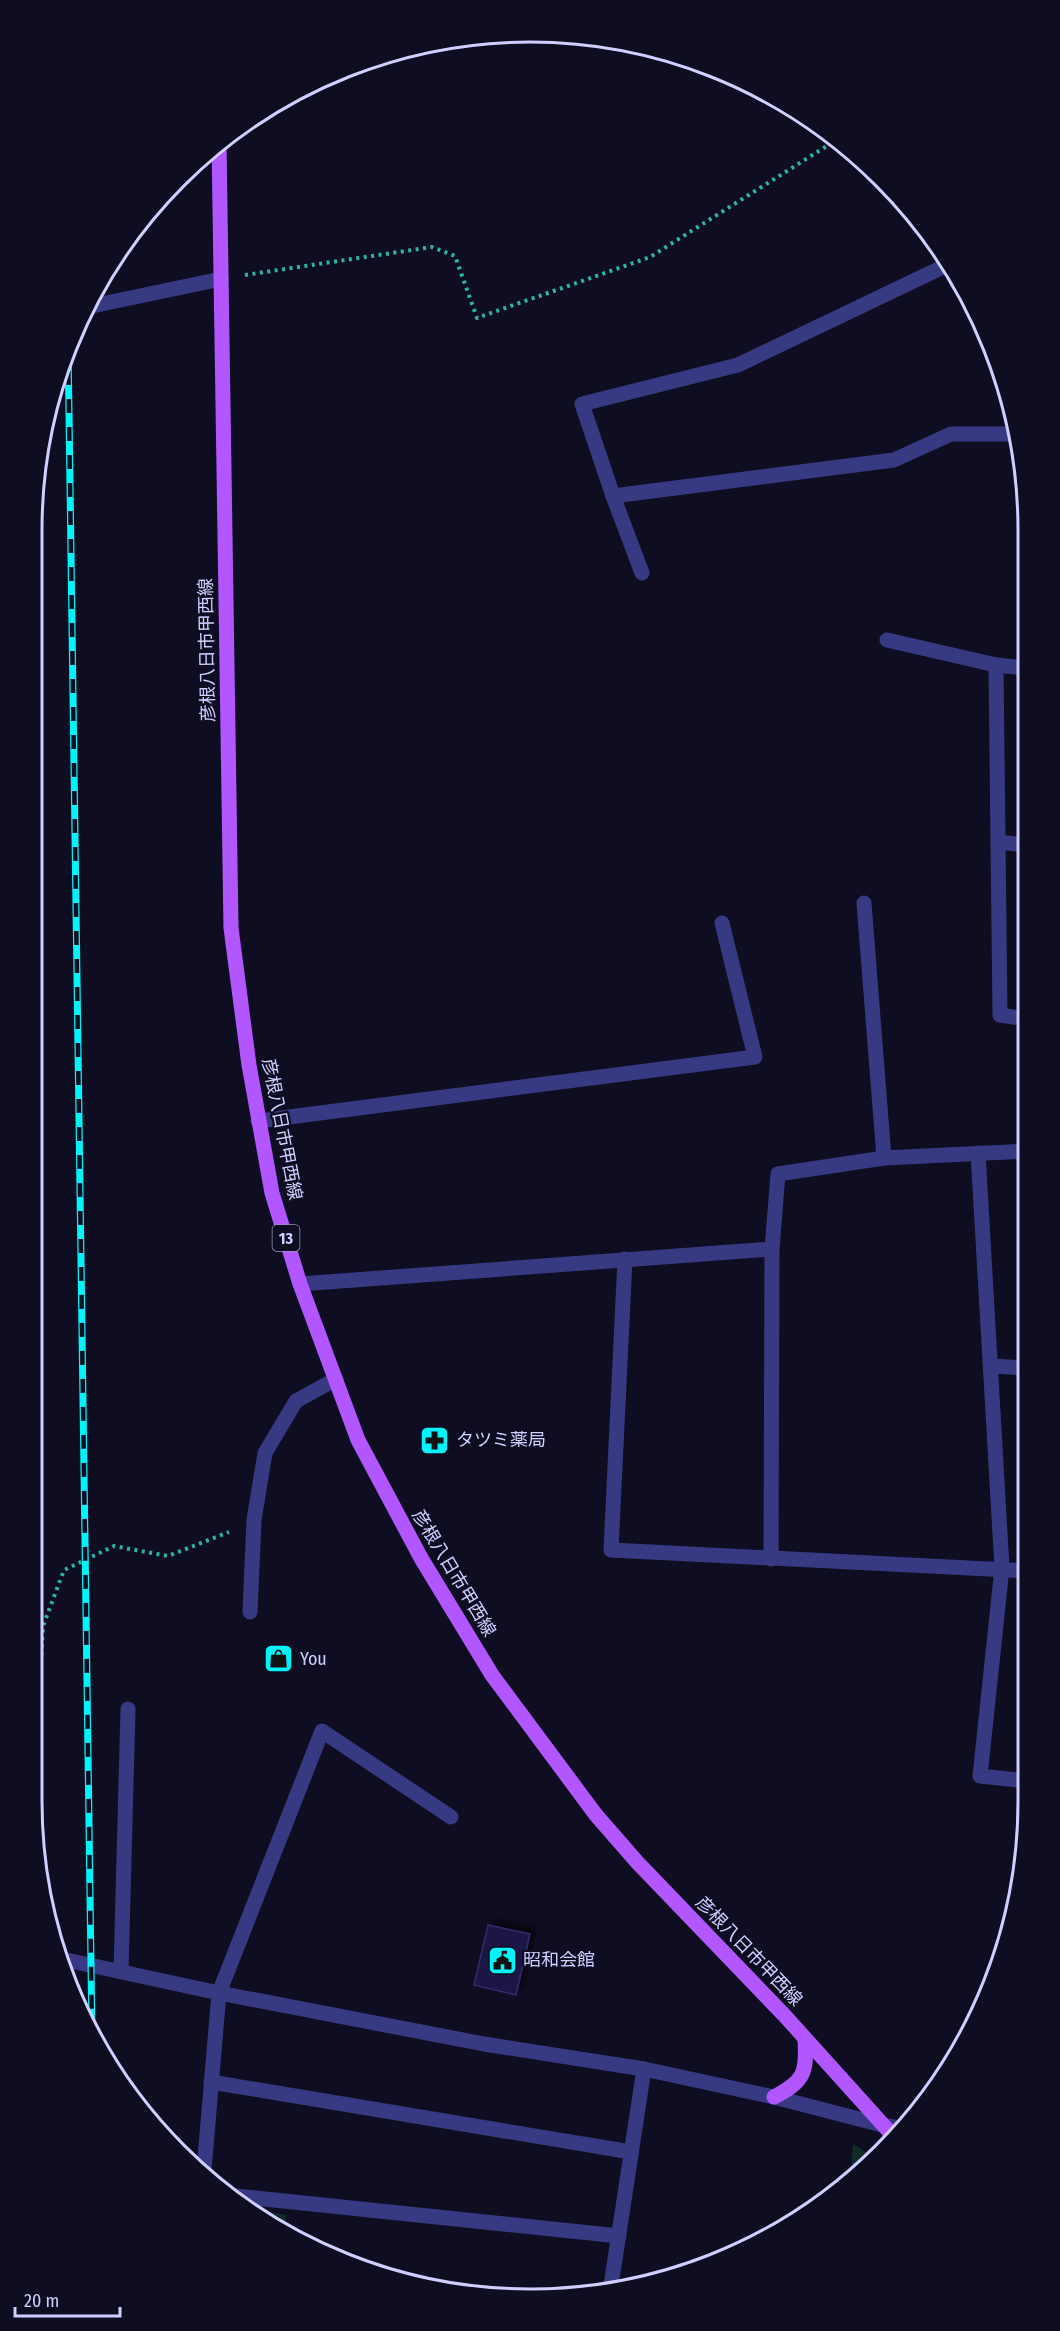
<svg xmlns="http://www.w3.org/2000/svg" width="1060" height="2331" font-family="'Fira Sans Condensed','Noto Sans JP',sans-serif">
<defs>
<filter id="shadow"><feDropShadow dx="5.5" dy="-5.5" stdDeviation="3" flood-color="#0009"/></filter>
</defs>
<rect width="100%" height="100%" fill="#0f0d22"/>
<g fill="#102c29">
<path d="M 853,2144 L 872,2156 L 851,2174 Z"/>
<path d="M 252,2209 L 286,2215 L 284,2234 L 281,2233 Z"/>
</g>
<path fill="#1e1944" stroke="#332a70" stroke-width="1.5" filter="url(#shadow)" d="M 488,1925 L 530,1934 L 516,1995 L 474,1985 Z"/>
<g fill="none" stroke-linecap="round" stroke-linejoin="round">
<g stroke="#2cb6a2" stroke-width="4" stroke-dasharray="3 4.5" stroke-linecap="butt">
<path d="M 245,275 L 432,247 L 455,256 L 477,318 L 650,257 L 838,139"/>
<path d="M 32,1744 L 37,1729 L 43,1626 L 64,1570 L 114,1546 L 168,1556 L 229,1532"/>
</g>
<g stroke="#373a82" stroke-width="15">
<path d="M 947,265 L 738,365 L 582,404 L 613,496 L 894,460 L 951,434 L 1016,434"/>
<path d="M 87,307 L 221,279"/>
<path d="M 613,496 L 642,573"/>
<path d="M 887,640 L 996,665 L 1025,668"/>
<path d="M 996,665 L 1000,1015 L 1026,1019"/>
<path d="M 998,842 L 1025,845"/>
<path d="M 864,903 L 884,1158"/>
<path d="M 258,1121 L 755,1057 L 722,923"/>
<path d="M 978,1153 L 1002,1568 L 980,1776 L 1028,1781"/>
<path d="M 625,1259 L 611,1550 L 1028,1571"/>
<path d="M 300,1284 L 772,1249"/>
<path d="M 991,1366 L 1027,1368"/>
<path d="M 771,1559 L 772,1249 L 778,1174 L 884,1158 L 1026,1151"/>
<path d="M 250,1612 L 254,1520 L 265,1453 L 296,1401 L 336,1379"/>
<path d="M 57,1958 L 219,1993 L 484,2044 L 644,2069 L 774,2097 L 882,2125"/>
<path d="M 121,1971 L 128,1709"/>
<path d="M 211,2082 L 631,2152"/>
<path d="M 204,2170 L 219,1993 L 322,1731 L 451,1817"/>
<path d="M 236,2196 L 619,2236"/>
<path d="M 610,2292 L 644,2069"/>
</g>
<path stroke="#373a82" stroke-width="15" d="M 882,2125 L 905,2129"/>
<g stroke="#b256ff" stroke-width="15">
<path d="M 219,143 L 231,928 L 249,1065 L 272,1193 L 300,1284 L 358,1440 L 421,1558 L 492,1675 L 596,1815 L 637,1862 L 785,2016 L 895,2138"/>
<path d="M 774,2097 C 805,2081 807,2072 805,2039"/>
</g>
<defs>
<path id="rail" d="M 68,343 L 92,2036"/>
</defs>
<use href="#rail" stroke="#00f4fa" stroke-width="7"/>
<use href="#rail" stroke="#0f0d22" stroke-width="4.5" stroke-dasharray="14" stroke-linecap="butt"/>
</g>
<defs>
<symbol id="pharmacy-square" viewBox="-11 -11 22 22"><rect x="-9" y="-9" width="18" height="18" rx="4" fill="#00f4fa" stroke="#0f0d22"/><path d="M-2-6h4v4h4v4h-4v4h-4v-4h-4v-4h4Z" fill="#111"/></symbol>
<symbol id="shop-square" viewBox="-11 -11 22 22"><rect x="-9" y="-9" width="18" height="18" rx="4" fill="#00f4fa" stroke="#0f0d22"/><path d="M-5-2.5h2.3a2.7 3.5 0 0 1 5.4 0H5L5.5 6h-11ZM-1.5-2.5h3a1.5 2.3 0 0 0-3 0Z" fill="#111"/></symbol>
<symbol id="civic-square" viewBox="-11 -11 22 22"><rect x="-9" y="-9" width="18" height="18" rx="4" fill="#00f4fa" stroke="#0f0d22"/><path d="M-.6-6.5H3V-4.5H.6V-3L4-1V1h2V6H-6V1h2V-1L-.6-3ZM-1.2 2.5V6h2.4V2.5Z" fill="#111"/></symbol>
</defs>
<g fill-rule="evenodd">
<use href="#pharmacy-square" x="418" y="1424" width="33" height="33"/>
<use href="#shop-square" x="262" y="1642" width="33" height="33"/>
<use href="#civic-square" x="486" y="1944" width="33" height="33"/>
</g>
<g text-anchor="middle" stroke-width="4.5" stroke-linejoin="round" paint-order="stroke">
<rect fill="#0f0d22" stroke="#9695bd" stroke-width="1.5" x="272.5" y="1225" width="27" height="26" rx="4.5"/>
<g font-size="16" font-weight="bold" fill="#d0cfff">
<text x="286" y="1244">13</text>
</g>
<g font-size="18" fill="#d0cfff" stroke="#0f0d22">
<text transform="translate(207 650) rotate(-91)" y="6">彦根八日市甲西線</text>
<text transform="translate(282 1129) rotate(79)" y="6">彦根八日市甲西線</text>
<text transform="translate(454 1573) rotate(59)" y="6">彦根八日市甲西線</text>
<text transform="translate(749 1951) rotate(46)" y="6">彦根八日市甲西線</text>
</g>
<g font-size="18" fill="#d0cfff" stroke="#0f0d22" text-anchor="start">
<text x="456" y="1446">タツミ薬局</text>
<text x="300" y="1665">You</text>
<text x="523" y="1966">昭和会館</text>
</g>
</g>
<path d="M0 0H1060V2331H0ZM530 42H530A488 488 0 0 1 1018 530V1801A488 488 0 0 1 530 2289H530A488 488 0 0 1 42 1801V530A488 488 0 0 1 530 42Z" fill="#0f0d22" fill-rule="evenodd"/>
<path fill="none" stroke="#d0cfff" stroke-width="3" d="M530 42H530A488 488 0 0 1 1018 530V1801A488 488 0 0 1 530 2289H530A488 488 0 0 1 42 1801V530A488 488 0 0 1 530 42Z"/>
<path d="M15 2307v9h105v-9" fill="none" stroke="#d0cfff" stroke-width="3"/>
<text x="24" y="2307" font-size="18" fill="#d0cfff" stroke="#0f0d22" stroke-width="4.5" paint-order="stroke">20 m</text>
</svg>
